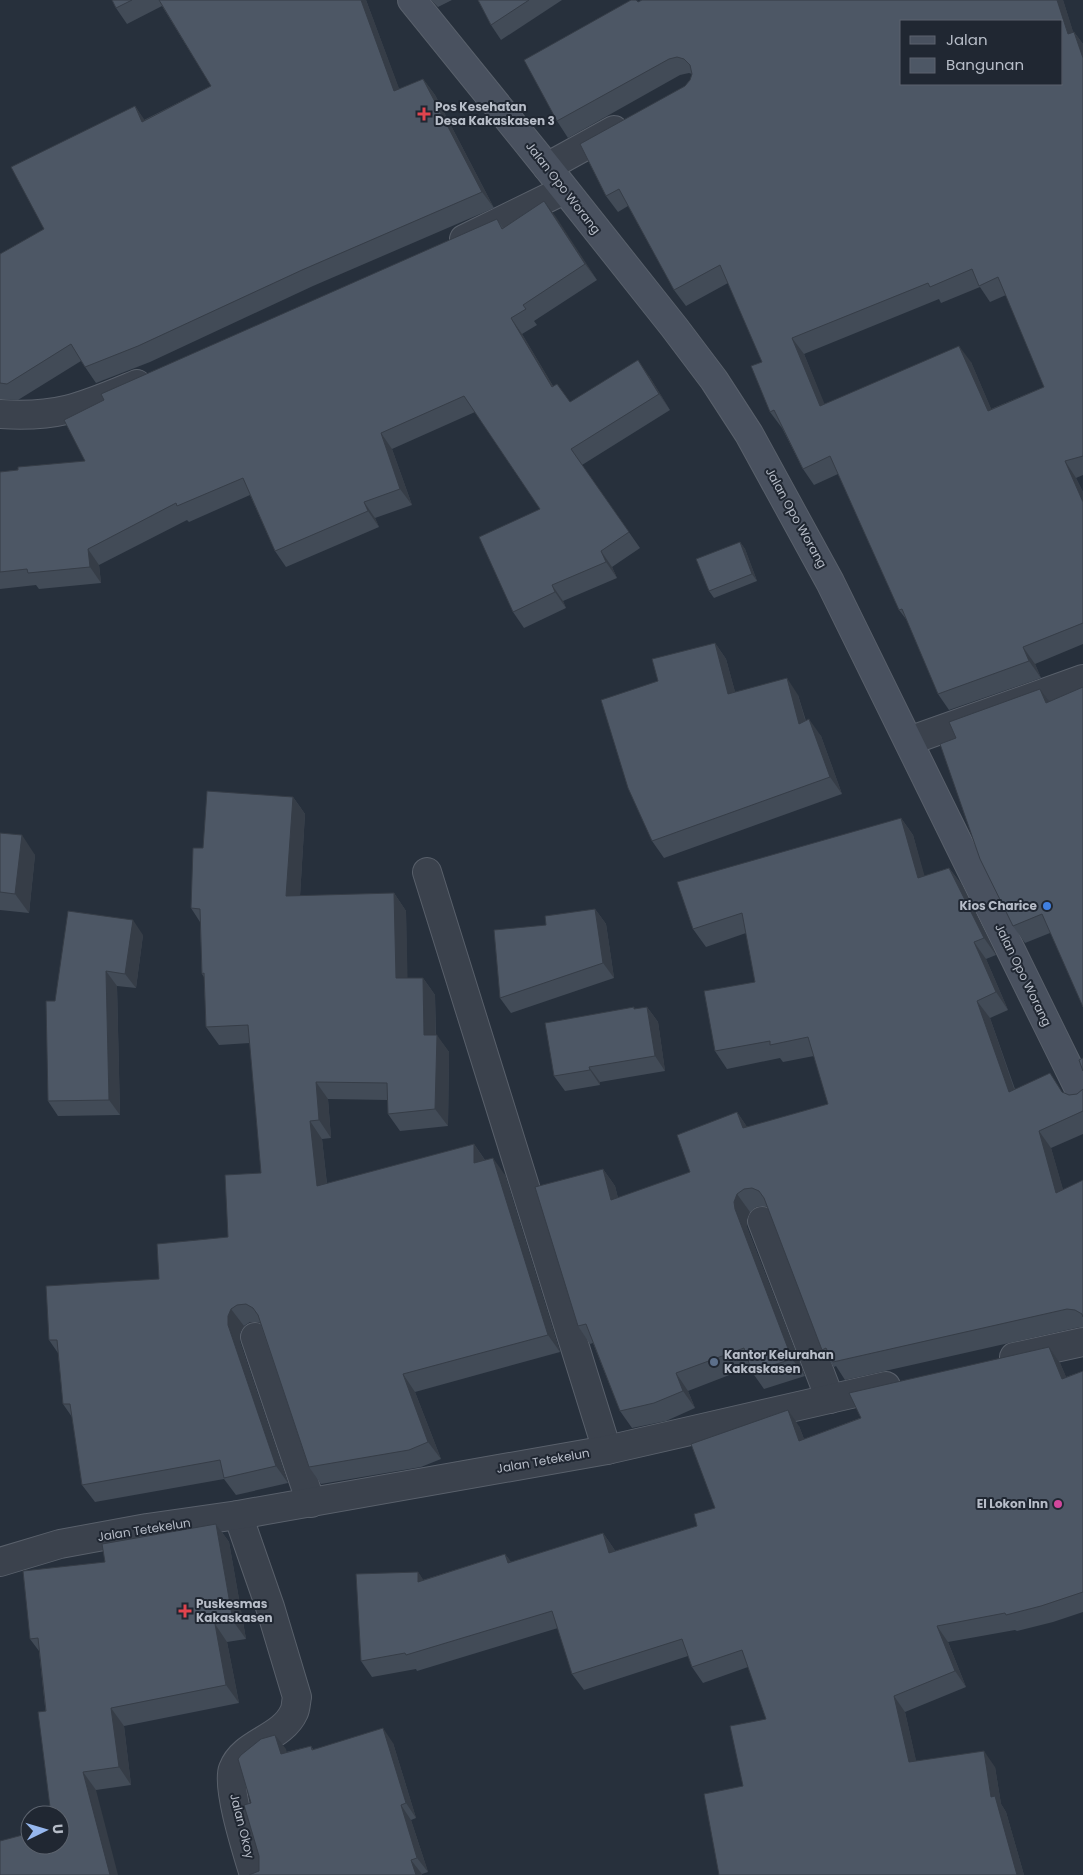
<svg xmlns="http://www.w3.org/2000/svg" width="1083" height="1875" font-family="Poppins,sans-serif">
<rect width="100%" height="100%" fill="#27303c"/>
<g fill="none" stroke-linecap="round" stroke-linejoin="round">
<defs>
<g id="street">
<path d="M 547,167 L 614,130"/>
<path d="M 464,239 L 564,190"/>
<path d="M 0,414 C 59,418 84,406 137,384"/>
<path d="M 909,741 L 1083,679"/>
<path d="M 427,872 L 607,1450"/>
<path d="M 762,1221 L 830,1399"/>
<path d="M 255,1337 L 311,1503"/>
<path d="M 1014,1357 L 1083,1342"/>
<path d="M 238,1515 L 270,1607 L 297,1697 C 296,1701 296,1708 294,1712 C 282,1739 243,1742 233,1769 C 226,1787 248,1855 254,1875"/>
<path d="M 0,1562 L 60,1544 L 147,1528 L 238,1515 L 607,1450 L 886,1386"/>
</g>
<path id="secondary" d="M 412,0 L 547,167 L 674,327 L 714,380 L 749,434 L 830,582 L 1083,1097"/>
</defs>
<use href="#street" stroke="#59606b" stroke-width="30"/>
<use href="#secondary" stroke="#59606b" stroke-width="30"/>
<use href="#street" stroke="#3b424d" stroke-width="28"/>
<use href="#secondary" stroke="#49515f" stroke-width="28"/>
</g>
<g fill="#424b57" fill-rule="evenodd">
<path d="M 112,0 L 366,0 L 399,89 L 423,79 L 435,95 L 494,208 L 313,286 L 150,362 L 96,383 L 81,361 L 18,400 L 0,399 L 0,254 L 44,229 L 135,106 L 144,120 L 211,86 L 162,6 L 127,24 L 116,8 Z"/>
<path d="M 431,0 L 452,0 L 438,7 Z"/>
<path d="M 478,0 L 562,0 L 501,40 L 491,25 Z"/>
<path d="M 637,0 L 638,2 L 642,0 L 1063,0 L 1073,32 L 1074,32 L 1083,44 L 1083,475 L 1076,478 L 1083,492 L 1083,644 L 1035,664 L 1041,678 L 949,710 L 938,694 L 909,623 L 899,610 L 838,474 L 814,485 L 803,469 L 782,428 L 770,412 L 762,362 L 728,283 L 686,306 L 674,290 L 628,206 L 618,212 L 606,196 L 685,86 L 690,80 L 692,74 L 689,73 L 680,75 L 568,138 L 557,121 ZM 980,287 L 990,302 L 1006,295 L 1044,387 L 991,409 L 971,362 L 824,404 L 804,354 L 939,299 L 941,303 Z"/>
<path d="M 544,201 L 597,280 L 534,321 L 537,325 L 522,334 L 553,386 L 570,402 L 649,376 L 670,410 L 582,465 L 640,548 L 612,567 L 617,578 L 563,601 L 566,608 L 524,628 L 513,612 L 540,509 L 475,412 L 392,449 L 412,505 L 375,518 L 379,527 L 286,567 L 275,551 L 250,495 L 189,522 L 187,520 L 99,565 L 101,583 L 39,589 L 36,585 L 0,589 L 0,472 L 85,461 L 497,219 L 503,228 Z"/>
<path d="M 740,542 L 745,549 L 757,581 L 714,598 L 709,591 Z"/>
<path d="M 715,643 L 726,659 L 735,692 L 798,695 L 806,721 L 821,736 L 842,794 L 664,858 L 652,841 L 658,681 Z"/>
<path d="M 1040,689 L 1050,702 L 1050,933 L 1025,943 L 1013,926 L 956,738 Z"/>
<path d="M 293,797 L 305,814 L 300,896 L 394,893 L 406,911 L 407,978 L 423,978 L 435,995 L 436,1035 L 449,1052 L 448,1126 L 400,1131 L 388,1114 L 388,1100 L 328,1099 L 331,1138 L 322,1139 L 327,1184 L 474,1144 L 485,1160 L 505,1175 L 560,1352 L 415,1392 L 441,1459 L 421,1467 L 321,1484 L 309,1467 L 260,1323 L 259,1322 L 250,1322 L 244,1326 L 240,1333 L 240,1342 L 288,1483 L 236,1495 L 224,1479 L 95,1502 L 82,1485 L 72,1417 L 63,1404 L 58,1353 L 49,1340 L 159,1279 L 228,1237 L 261,1173 L 250,1043 L 219,1045 L 206,1027 L 204,977 L 202,974 L 200,922 L 191,908 L 203,848 Z"/>
<path d="M 901,818 L 913,835 L 924,876 L 949,868 L 962,885 L 996,955 L 986,959 L 1008,1010 L 990,1018 L 1015,1089 L 1064,1093 L 1069,1095 L 1077,1094 L 1083,1089 L 1083,1134 L 1051,1148 L 1063,1190 L 1083,1180 L 1083,1327 L 1080,1327 L 845,1380 L 836,1366 L 834,1367 L 822,1350 L 768,1207 L 764,1206 L 756,1207 L 750,1212 L 747,1219 L 747,1227 L 805,1376 L 764,1389 L 752,1372 L 750,1367 L 688,1391 L 695,1408 L 666,1421 L 632,1428 L 620,1411 L 593,1343 L 590,1344 L 578,1326 L 603,1169 L 615,1186 L 618,1198 L 690,1172 L 737,1112 L 747,1127 L 828,1104 L 814,1056 L 783,1062 L 780,1058 L 727,1069 L 715,1051 L 755,982 L 746,933 L 706,947 L 693,929 Z"/>
<path d="M 0,833 L 35,855 L 29,913 L 0,910 Z"/>
<path d="M 595,909 L 606,924 L 614,978 L 511,1013 L 500,998 L 546,925 Z"/>
<path d="M 143,935 L 136,988 L 117,986 L 120,1115 L 58,1116 L 48,1101 L 55,1001 Z"/>
<path d="M 647,1007 L 658,1022 L 665,1071 L 600,1082 L 600,1085 L 565,1091 L 554,1076 Z"/>
<path d="M 1049,1347 L 1060,1363 L 1066,1377 L 1083,1371 L 1083,1612 L 1053,1622 L 1017,1631 L 1015,1630 L 948,1642 L 966,1687 L 905,1712 L 916,1761 L 995,1767 L 1001,1804 L 1006,1812 L 1024,1875 L 719,1875 L 743,1786 L 766,1719 L 748,1667 L 703,1683 L 692,1667 L 688,1656 L 584,1690 L 572,1674 L 558,1628 L 417,1671 L 416,1669 L 372,1677 L 361,1661 L 418,1572 L 423,1580 L 505,1554 L 511,1562 L 603,1533 L 614,1549 L 615,1551 L 697,1526 L 799,1426 L 804,1439 Z"/>
<path d="M 216,1524 L 229,1542 L 246,1639 L 227,1642 L 239,1703 L 124,1726 L 131,1785 L 96,1790 L 60,1845 L 39,1651 L 30,1639 L 105,1562 Z"/>
<path d="M 393,1743 L 416,1818 L 411,1820 L 428,1872 L 422,1874 L 422,1875 L 249,1875 L 259,1871 L 259,1856 L 251,1803 L 286,1749 L 286,1752 L 311,1746 L 313,1749 Z"/>
</g>
<g fill="#363d47">
<path d="M 361,0 L 366,0 L 406,107 L 394,91 Z"/>
<path d="M 1057,0 L 1063,0 L 1079,50 L 1068,34 Z"/>
<path d="M 1074,32 L 1083,44 L 1083,58 Z"/>
<path d="M 423,79 L 435,95 L 494,208 L 482,192 Z"/>
<path d="M 135,106 L 146,122 L 142,122 Z"/>
<path d="M 544,201 L 556,217 L 597,280 L 585,264 Z"/>
<path d="M 511,318 L 522,334 L 563,403 L 552,387 Z"/>
<path d="M 792,338 L 804,354 L 832,422 L 820,406 Z"/>
<path d="M 959,346 L 971,362 L 999,427 L 988,411 Z"/>
<path d="M 638,360 L 649,376 L 670,410 L 659,394 Z"/>
<path d="M 381,433 L 392,449 L 412,505 L 400,489 Z"/>
<path d="M 1065,461 L 1076,478 L 1083,492 L 1083,502 Z"/>
<path d="M 364,502 L 375,518 L 379,527 L 368,511 Z"/>
<path d="M 740,542 L 745,549 L 757,581 L 752,574 Z"/>
<path d="M 88,549 L 99,565 L 101,583 L 90,567 Z"/>
<path d="M 601,551 L 612,567 L 617,578 L 606,562 Z"/>
<path d="M 552,585 L 563,601 L 566,608 L 555,592 Z"/>
<path d="M 715,643 L 726,659 L 740,710 L 728,694 Z"/>
<path d="M 1023,647 L 1035,664 L 1041,678 L 1029,661 Z"/>
<path d="M 787,678 L 798,695 L 811,741 L 799,724 Z"/>
<path d="M 1040,689 L 1053,706 L 1046,703 Z"/>
<path d="M 809,719 L 821,736 L 842,794 L 830,777 Z"/>
<path d="M 293,797 L 305,814 L 299,913 L 286,896 Z"/>
<path d="M 901,818 L 913,835 L 930,895 L 918,878 Z"/>
<path d="M 22,835 L 35,855 L 29,913 L 15,894 Z"/>
<path d="M 949,868 L 962,885 L 996,955 L 984,938 Z"/>
<path d="M 394,893 L 406,911 L 408,996 L 396,978 Z"/>
<path d="M 595,909 L 606,924 L 614,978 L 603,963 Z"/>
<path d="M 133,920 L 143,935 L 136,988 L 125,974 Z"/>
<path d="M 974,942 L 986,959 L 1008,1010 L 996,992 Z"/>
<path d="M 106,971 L 117,986 L 120,1115 L 109,1100 Z"/>
<path d="M 423,978 L 435,995 L 436,1052 L 424,1035 Z"/>
<path d="M 977,1001 L 990,1018 L 1021,1109 L 1009,1092 Z"/>
<path d="M 647,1007 L 658,1022 L 665,1071 L 655,1056 Z"/>
<path d="M 437,1035 L 449,1052 L 448,1126 L 435,1109 Z"/>
<path d="M 589,1067 L 600,1082 L 600,1085 L 590,1070 Z"/>
<path d="M 316,1082 L 328,1099 L 331,1138 L 319,1120 Z"/>
<path d="M 737,1112 L 749,1130 L 743,1128 Z"/>
<path d="M 310,1121 L 322,1139 L 329,1204 L 317,1186 Z"/>
<path d="M 1039,1131 L 1051,1148 L 1069,1210 L 1056,1193 Z"/>
<path d="M 474,1144 L 486,1162 L 474,1163 Z"/>
<path d="M 493,1158 L 505,1175 L 560,1352 L 548,1335 Z"/>
<path d="M 603,1169 L 615,1186 L 623,1218 L 611,1200 Z"/>
<path d="M 737,1194 L 750,1212 L 747,1219 L 747,1227 L 805,1376 L 792,1359 L 735,1209 L 734,1202 Z"/>
<path d="M 231,1309 L 244,1326 L 240,1333 L 240,1342 L 288,1483 L 276,1466 L 228,1325 L 228,1316 Z"/>
<path d="M 1049,1347 L 1060,1363 L 1074,1395 L 1062,1379 Z"/>
<path d="M 676,1373 L 688,1391 L 695,1408 L 683,1391 Z"/>
<path d="M 403,1374 L 415,1392 L 441,1459 L 428,1442 Z"/>
<path d="M 788,1410 L 799,1426 L 811,1457 L 799,1441 Z"/>
<path d="M 216,1524 L 229,1542 L 246,1639 L 233,1621 Z"/>
<path d="M 603,1533 L 614,1549 L 620,1569 L 609,1553 Z"/>
<path d="M 505,1554 L 517,1570 L 508,1563 Z"/>
<path d="M 418,1572 L 429,1588 L 418,1582 Z"/>
<path d="M 215,1624 L 227,1642 L 239,1703 L 226,1685 Z"/>
<path d="M 937,1626 L 948,1642 L 966,1687 L 955,1671 Z"/>
<path d="M 894,1696 L 905,1712 L 920,1778 L 909,1762 Z"/>
<path d="M 111,1708 L 124,1726 L 131,1785 L 119,1767 Z"/>
<path d="M 383,1728 L 393,1743 L 416,1818 L 406,1803 Z"/>
<path d="M 275,1735 L 286,1749 L 291,1768 L 281,1754 Z"/>
<path d="M 984,1751 L 995,1767 L 1001,1804 L 1006,1812 L 1024,1875 L 1017,1875 L 991,1797 Z"/>
<path d="M 83,1772 L 96,1790 L 118,1875 L 110,1875 Z"/>
<path d="M 401,1805 L 411,1820 L 428,1872 L 417,1858 Z"/>
<path d="M 411,1860 L 422,1874 L 422,1875 L 416,1875 Z"/>
</g>
<g fill="#4d5765" stroke="#363d47" fill-rule="evenodd">
<path d="M 112,0 L 132,0 L 116,8 Z"/>
<path d="M 159,0 L 361,0 L 394,91 L 423,79 L 482,192 L 302,270 L 138,346 L 85,367 L 71,344 L 7,384 L 0,383 L 0,254 L 44,229 L 11,167 L 135,106 L 142,122 L 211,86 Z"/>
<path d="M 478,0 L 529,0 L 491,25 Z"/>
<path d="M 631,0 L 636,0 L 638,2 L 642,0 L 1057,0 L 1068,34 L 1074,32 L 1083,58 L 1083,456 L 1065,461 L 1083,502 L 1083,623 L 1023,647 L 1029,661 L 938,694 L 902,609 L 899,610 L 830,456 L 803,469 L 774,410 L 770,412 L 751,366 L 762,362 L 720,265 L 674,290 L 619,189 L 606,196 L 580,144 L 685,86 L 690,80 L 692,74 L 690,65 L 684,59 L 677,57 L 669,59 L 557,121 L 524,60 ZM 902,21 L 1062,21 L 1062,84 L 902,84 ZM 972,269 L 979,286 L 998,277 L 1044,387 L 988,411 L 959,346 L 820,406 L 792,338 L 928,283 L 930,287 Z"/>
<path d="M 544,201 L 585,264 L 523,305 L 526,309 L 511,318 L 552,387 L 557,384 L 570,402 L 638,360 L 659,394 L 571,449 L 629,532 L 601,551 L 606,562 L 552,585 L 555,592 L 513,612 L 479,537 L 540,509 L 464,396 L 381,433 L 400,489 L 364,502 L 368,511 L 275,551 L 243,478 L 177,506 L 176,503 L 88,549 L 90,567 L 28,573 L 27,569 L 0,572 L 0,472 L 18,470 L 18,467 L 85,461 L 64,420 L 104,400 L 101,394 L 497,219 L 502,229 Z"/>
<path d="M 740,542 L 752,574 L 709,591 L 696,559 Z"/>
<path d="M 715,643 L 728,694 L 787,678 L 799,724 L 809,719 L 830,777 L 652,841 L 628,788 L 601,700 L 658,681 L 652,659 Z"/>
<path d="M 1083,687 L 1083,1007 L 1042,914 L 1013,926 L 980,859 L 940,744 L 956,738 L 949,722 L 1040,689 L 1046,703 Z"/>
<path d="M 207,791 L 293,797 L 286,896 L 394,893 L 396,978 L 423,978 L 424,1035 L 437,1035 L 435,1109 L 388,1114 L 387,1083 L 316,1082 L 319,1120 L 310,1121 L 317,1186 L 474,1144 L 474,1163 L 493,1158 L 548,1335 L 403,1374 L 428,1442 L 409,1450 L 309,1467 L 258,1315 L 253,1308 L 246,1304 L 237,1305 L 231,1309 L 228,1316 L 228,1325 L 276,1466 L 224,1478 L 220,1460 L 82,1485 L 70,1404 L 63,1404 L 57,1340 L 49,1340 L 46,1286 L 159,1279 L 157,1244 L 228,1237 L 225,1175 L 261,1173 L 248,1025 L 206,1027 L 204,973 L 202,974 L 200,909 L 191,908 L 193,848 L 203,848 Z"/>
<path d="M 901,818 L 918,878 L 949,868 L 984,938 L 974,942 L 996,992 L 977,1001 L 1009,1092 L 1050,1073 L 1062,1092 L 1069,1095 L 1077,1094 L 1083,1089 L 1083,1111 L 1039,1131 L 1056,1193 L 1083,1180 L 1083,1317 L 1082,1314 L 1075,1310 L 1067,1309 L 833,1362 L 826,1348 L 822,1350 L 764,1198 L 759,1191 L 752,1188 L 744,1189 L 737,1194 L 734,1202 L 735,1209 L 792,1359 L 752,1372 L 744,1348 L 676,1373 L 683,1391 L 654,1403 L 620,1411 L 586,1324 L 578,1326 L 535,1187 L 603,1169 L 611,1200 L 690,1172 L 677,1135 L 737,1112 L 743,1128 L 828,1104 L 808,1037 L 770,1045 L 770,1041 L 715,1051 L 704,991 L 755,982 L 742,913 L 693,929 L 677,882 Z"/>
<path d="M 0,833 L 22,835 L 15,894 L 0,892 Z"/>
<path d="M 595,909 L 603,963 L 500,998 L 494,930 L 546,925 L 545,916 Z"/>
<path d="M 68,911 L 133,920 L 125,974 L 106,971 L 109,1100 L 48,1101 L 46,1001 L 55,1001 Z"/>
<path d="M 634,1007 L 634,1009 L 647,1007 L 655,1056 L 589,1067 L 590,1070 L 554,1076 L 545,1023 Z"/>
<path d="M 1083,1058 L 1083,1071 L 1079,1060 Z"/>
<path d="M 1049,1347 L 1062,1379 L 1083,1371 L 1083,1592 L 1041,1606 L 1006,1615 L 1005,1613 L 937,1626 L 955,1671 L 894,1696 L 909,1762 L 984,1751 L 991,1797 L 995,1796 L 1017,1875 L 719,1875 L 704,1794 L 743,1786 L 730,1726 L 766,1719 L 742,1650 L 692,1667 L 682,1639 L 572,1674 L 552,1611 L 406,1655 L 405,1653 L 361,1661 L 356,1574 L 418,1572 L 418,1582 L 505,1554 L 508,1563 L 603,1533 L 609,1553 L 697,1526 L 694,1514 L 715,1508 L 691,1444 L 788,1410 L 799,1441 L 861,1418 L 849,1393 Z"/>
<path d="M 216,1524 L 233,1621 L 215,1624 L 226,1685 L 111,1708 L 119,1767 L 83,1772 L 110,1875 L 0,1875 L 0,1841 L 30,1833 L 30,1845 L 60,1845 L 60,1815 L 51,1815 L 38,1712 L 46,1711 L 38,1638 L 30,1639 L 23,1571 L 105,1562 L 102,1544 Z"/>
<path d="M 383,1728 L 406,1803 L 401,1805 L 417,1858 L 411,1860 L 416,1875 L 249,1875 L 259,1871 L 259,1856 L 244,1805 L 251,1803 L 238,1759 L 241,1755 L 261,1739 L 275,1735 L 281,1754 L 311,1746 L 312,1750 Z"/>
</g>
<g fill="#e0444e" stroke="#202732" stroke-width="2">
<path d="M421.5 106.5h5v5h5v5h-5v5h-5v-5h-5v-5h5z"/>
<path d="M182.5 1603.5h5v5h5v5h-5v5h-5v-5h-5v-5h5z"/>
</g>
<circle fill="#3f7fe0" stroke="#202732" stroke-width="2" cx="1047" cy="906" r="5"/>
<circle fill="#5c6f8a" stroke="#202732" stroke-width="2" cx="714" cy="1362" r="5"/>
<circle fill="#d1479c" stroke="#202732" stroke-width="2" cx="1058" cy="1504" r="5"/>
<g text-anchor="middle" stroke-width="4" stroke-linejoin="round" paint-order="stroke">
<g font-size="12" font-weight="bold" fill="#b7bdc8" stroke="#202732" text-anchor="start">
<text x="435" y="111">Pos Kesehatan<tspan x="435" dy="14">Desa Kakaskasen 3</tspan></text>
<text x="1037" y="910" text-anchor="end">Kios Charice</text>
<text x="724" y="1359">Kantor Kelurahan<tspan x="724" dy="14">Kakaskasen</tspan></text>
<text x="1048" y="1508" text-anchor="end">El Lokon Inn</text>
<text x="196" y="1608">Puskesmas<tspan x="196" dy="14">Kakaskasen</tspan></text>
</g>
<g font-size="12" fill="#b7bdc8" stroke="#202732">
<text transform="translate(563 188) rotate(52)" y="4">Jalan Opo Worang</text>
<text transform="translate(796 518) rotate(61)" y="4">Jalan Opo Worang</text>
<text transform="translate(1023 975) rotate(64)" y="4">Jalan Opo Worang</text>
<text transform="translate(543 1461) rotate(-10)" y="4">Jalan Tetekelun</text>
<text transform="translate(144 1530) rotate(-9)" y="4">Jalan Tetekelun</text>
<text transform="translate(242 1826) rotate(76)" y="4">Jalan Okoy</text>
</g>
</g>
<rect x="900" y="20" width="162" height="65" fill="#202732" stroke="#5c636e"/>
<rect x="910" y="36" width="25" height="8" fill="#49515f" stroke="#5c636e"/>
<text x="946" y="45" font-size="15" fill="#b7bdc8">Jalan</text>
<rect x="910" y="58" width="25" height="15" fill="#4d5765" stroke="#5c636e"/>
<text x="946" y="70" font-size="15" fill="#b7bdc8">Bangunan</text>
<g transform="translate(45 1830) rotate(85)"><circle r="24" fill="#202732" stroke="#5c636e"/>
<path d="M0-4L9 19L0 12L-9 19Z" fill="#96b7ee"/>
<text y="-8" font-size="14" font-weight="bold" text-anchor="middle" fill="#b7bdc8">U</text>
</g>
</svg>
